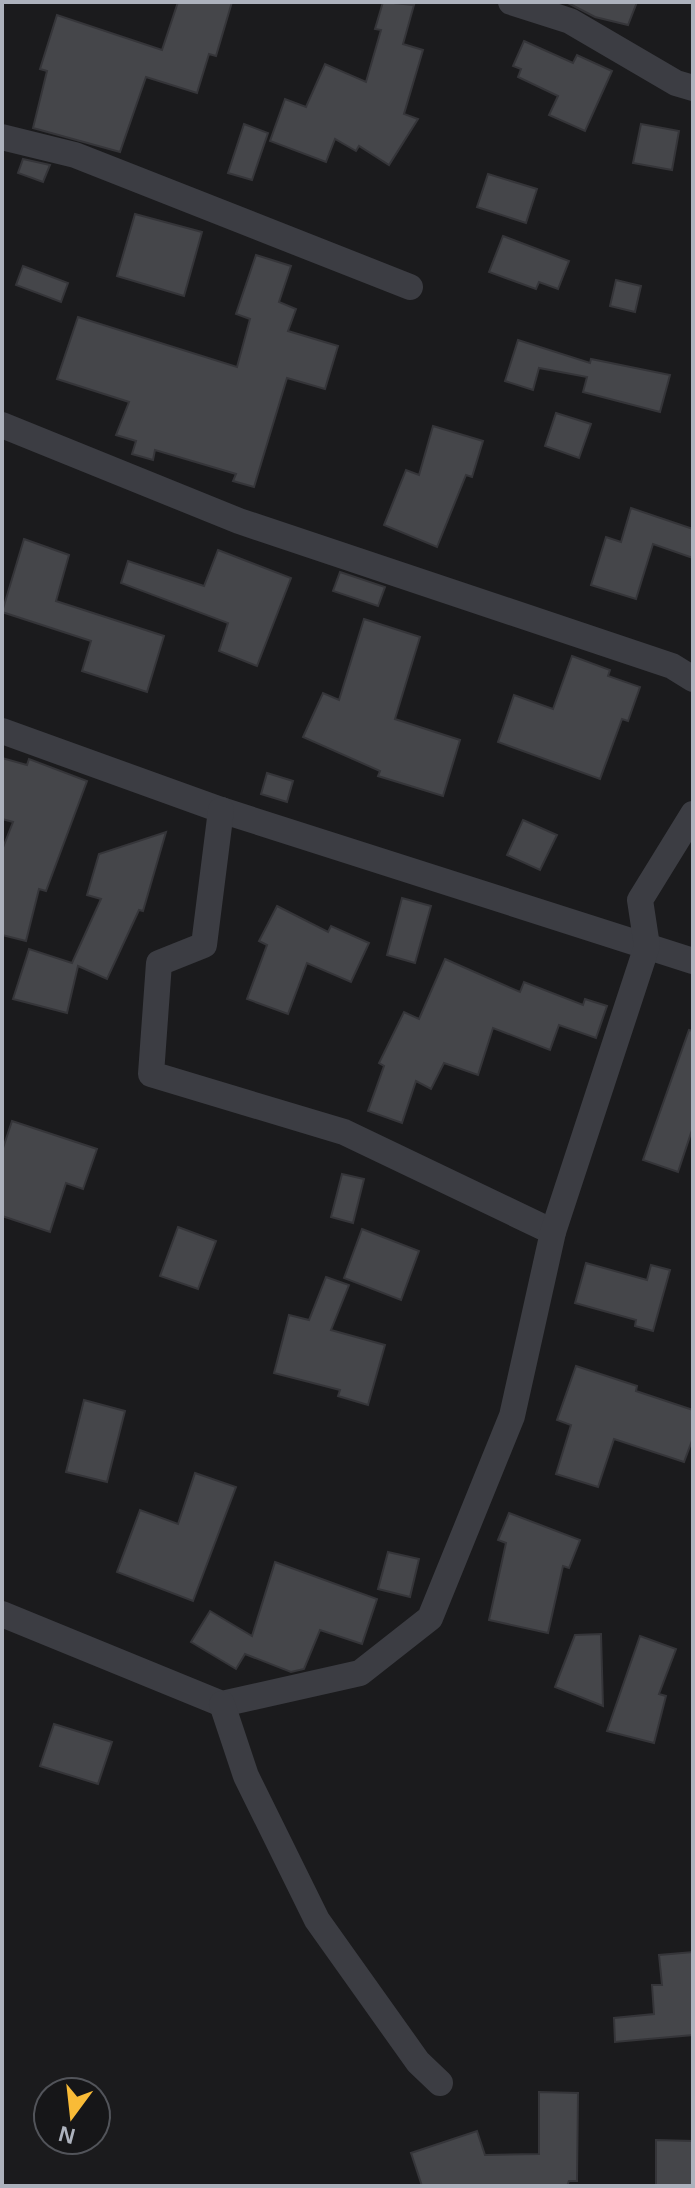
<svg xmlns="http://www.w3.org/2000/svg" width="695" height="2188" font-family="Arial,sans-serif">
<rect width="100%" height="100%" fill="#1b1b1d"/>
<g fill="#45464a" stroke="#353539" stroke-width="2">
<path d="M 178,2 L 232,2 L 216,56 L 209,54 L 197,93 L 146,77 L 120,152 L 33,128 L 47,71 L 40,69 L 57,15 L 162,50 Z"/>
<path d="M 383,2 L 414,5 L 403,44 L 423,50 L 404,114 L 418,119 L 389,165 L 359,146 L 356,151 L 335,139 L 326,162 L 270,141 L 285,99 L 306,107 L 325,64 L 366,82 L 381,30 L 375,29 Z"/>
<path d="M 566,2 L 637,2 L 628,25 L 595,17 Z"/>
<path d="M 524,41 L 573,63 L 577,55 L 612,71 L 585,131 L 549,115 L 558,96 L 518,77 L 521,69 L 513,66 Z"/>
<path d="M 244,124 L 268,133 L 252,180 L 228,173 Z"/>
<path d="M 641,124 L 679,131 L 672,170 L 633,163 Z"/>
<path d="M 23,159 L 50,165 L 43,182 L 18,173 Z"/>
<path d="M 488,174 L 537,189 L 526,223 L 477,207 Z"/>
<path d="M 135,214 L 202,232 L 184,296 L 117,276 Z"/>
<path d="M 503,236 L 569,261 L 558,289 L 539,282 L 536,289 L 489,272 Z"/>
<path d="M 256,255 L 291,266 L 279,302 L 296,309 L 288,331 L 338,346 L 325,389 L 287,378 L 254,487 L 233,481 L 236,474 L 155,450 L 153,460 L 132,454 L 136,441 L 116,435 L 129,402 L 57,379 L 78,317 L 237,367 L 250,319 L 236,314 Z"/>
<path d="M 23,266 L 68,283 L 61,302 L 16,285 Z"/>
<path d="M 616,280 L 641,286 L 635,312 L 610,306 Z"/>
<path d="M 518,340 L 590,363 L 591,359 L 670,375 L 660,412 L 583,392 L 587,377 L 539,368 L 533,390 L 505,381 Z"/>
<path d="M 556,413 L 591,424 L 579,458 L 545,446 Z"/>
<path d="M 433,426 L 483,441 L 472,477 L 466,475 L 437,547 L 384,525 L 406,470 L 419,475 Z"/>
<path d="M 631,508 L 693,529 L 693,558 L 653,544 L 636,599 L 591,585 L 606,537 L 621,542 Z"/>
<path d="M 24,539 L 69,555 L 56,601 L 164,636 L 147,692 L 82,671 L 91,641 L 2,612 Z"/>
<path d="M 218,550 L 291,578 L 257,666 L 219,651 L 228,623 L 121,583 L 128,561 L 204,586 Z"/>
<path d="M 340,572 L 385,587 L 378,606 L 333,591 Z"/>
<path d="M 364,619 L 420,637 L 395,719 L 460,740 L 443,796 L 378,776 L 380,771 L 303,737 L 323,693 L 339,700 Z"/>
<path d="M 572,656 L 610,670 L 608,676 L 640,687 L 628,721 L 622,719 L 600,779 L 498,742 L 514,695 L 553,709 Z"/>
<path d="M 2,758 L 27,765 L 29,759 L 87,781 L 46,891 L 39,889 L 26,941 L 2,935 L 2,850 L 13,822 L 2,819 Z"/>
<path d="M 267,773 L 293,781 L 287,802 L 261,794 Z"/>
<path d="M 523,820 L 557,835 L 540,870 L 507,855 Z"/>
<path d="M 166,832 L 143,911 L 139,910 L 107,979 L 78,966 L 67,1013 L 13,999 L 29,949 L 72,963 L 101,899 L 87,895 L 99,854 Z"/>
<path d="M 402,898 L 431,906 L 415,963 L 387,955 Z"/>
<path d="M 277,906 L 328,932 L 331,926 L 369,943 L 351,982 L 307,963 L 288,1014 L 247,999 L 267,945 L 259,941 Z"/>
<path d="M 445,959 L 520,992 L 524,982 L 583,1005 L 585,999 L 607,1006 L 596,1038 L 559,1025 L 550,1050 L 493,1028 L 478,1075 L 444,1063 L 431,1089 L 416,1081 L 402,1123 L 368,1111 L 384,1066 L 379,1063 L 404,1012 L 419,1019 Z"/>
<path d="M 689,1030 L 693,1031 L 693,1127 L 678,1172 L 643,1160 Z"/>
<path d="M 12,1121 L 97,1149 L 83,1189 L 66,1183 L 50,1232 L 2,1216 L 2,1151 Z"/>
<path d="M 342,1174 L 364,1179 L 353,1223 L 331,1217 Z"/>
<path d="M 178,1227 L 216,1241 L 198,1289 L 160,1276 Z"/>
<path d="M 362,1229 L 419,1251 L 401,1300 L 344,1278 Z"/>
<path d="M 586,1263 L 647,1280 L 651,1265 L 670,1270 L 653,1331 L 635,1326 L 636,1320 L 575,1303 Z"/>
<path d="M 326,1277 L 349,1285 L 331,1330 L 385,1345 L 368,1405 L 338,1396 L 340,1390 L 274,1373 L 289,1315 L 309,1320 Z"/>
<path d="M 576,1366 L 637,1386 L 636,1391 L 693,1410 L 693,1438 L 684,1462 L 614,1439 L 598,1487 L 556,1474 L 571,1425 L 557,1420 Z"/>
<path d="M 84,1400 L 125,1411 L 107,1482 L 66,1472 Z"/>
<path d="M 195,1473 L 236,1487 L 193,1601 L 117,1572 L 140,1510 L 178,1524 Z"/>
<path d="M 509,1513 L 580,1540 L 569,1568 L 563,1566 L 548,1633 L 489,1620 L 506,1543 L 498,1540 Z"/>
<path d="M 388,1552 L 419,1559 L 410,1597 L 378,1589 Z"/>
<path d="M 275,1562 L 377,1599 L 362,1644 L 320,1630 L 304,1669 L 291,1672 L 245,1654 L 236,1669 L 191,1642 L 210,1611 L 252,1636 Z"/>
<path d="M 601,1634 L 603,1706 L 555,1687 L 575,1635 Z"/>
<path d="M 640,1636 L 676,1649 L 659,1694 L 666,1696 L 654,1743 L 607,1731 Z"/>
<path d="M 54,1724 L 112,1742 L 98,1784 L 40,1766 Z"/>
<path d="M 693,1952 L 693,2035 L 615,2042 L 614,2018 L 654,2014 L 652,1985 L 662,1985 L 659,1955 Z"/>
<path d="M 539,2092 L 578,2093 L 577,2181 L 569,2181 L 567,2186 L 422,2186 L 411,2153 L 477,2131 L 485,2155 L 539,2154 Z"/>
<path d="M 656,2140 L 693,2141 L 693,2186 L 656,2186 Z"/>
</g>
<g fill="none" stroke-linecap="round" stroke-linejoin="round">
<g stroke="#3c3d43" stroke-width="26">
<path d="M 511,2 L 570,21 L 676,83 L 693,88"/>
<path d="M 2,137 L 75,155 L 410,287"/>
<path d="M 2,425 L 239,521 L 672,666 L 693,679"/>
<path d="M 2,731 L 221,810 L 693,961"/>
<path d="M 221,810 L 204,945 L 159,963 L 151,1074 L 344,1132 L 553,1232"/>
<path d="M 2,1614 L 222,1704 L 360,1673 L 430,1618 L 512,1416 L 553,1232 L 647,946 L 640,900 L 693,814"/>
<path d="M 222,1704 L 246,1776 L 317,1920 L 418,2062 L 440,2083"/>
</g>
</g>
<rect width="695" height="2188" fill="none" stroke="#adb2bd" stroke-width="8"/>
<g transform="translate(72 2116) rotate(195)"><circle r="38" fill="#161618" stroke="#52545a" stroke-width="2"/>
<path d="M0-6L14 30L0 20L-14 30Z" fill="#f9bb37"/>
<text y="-12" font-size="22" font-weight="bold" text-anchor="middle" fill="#adb2bd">N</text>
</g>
</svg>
